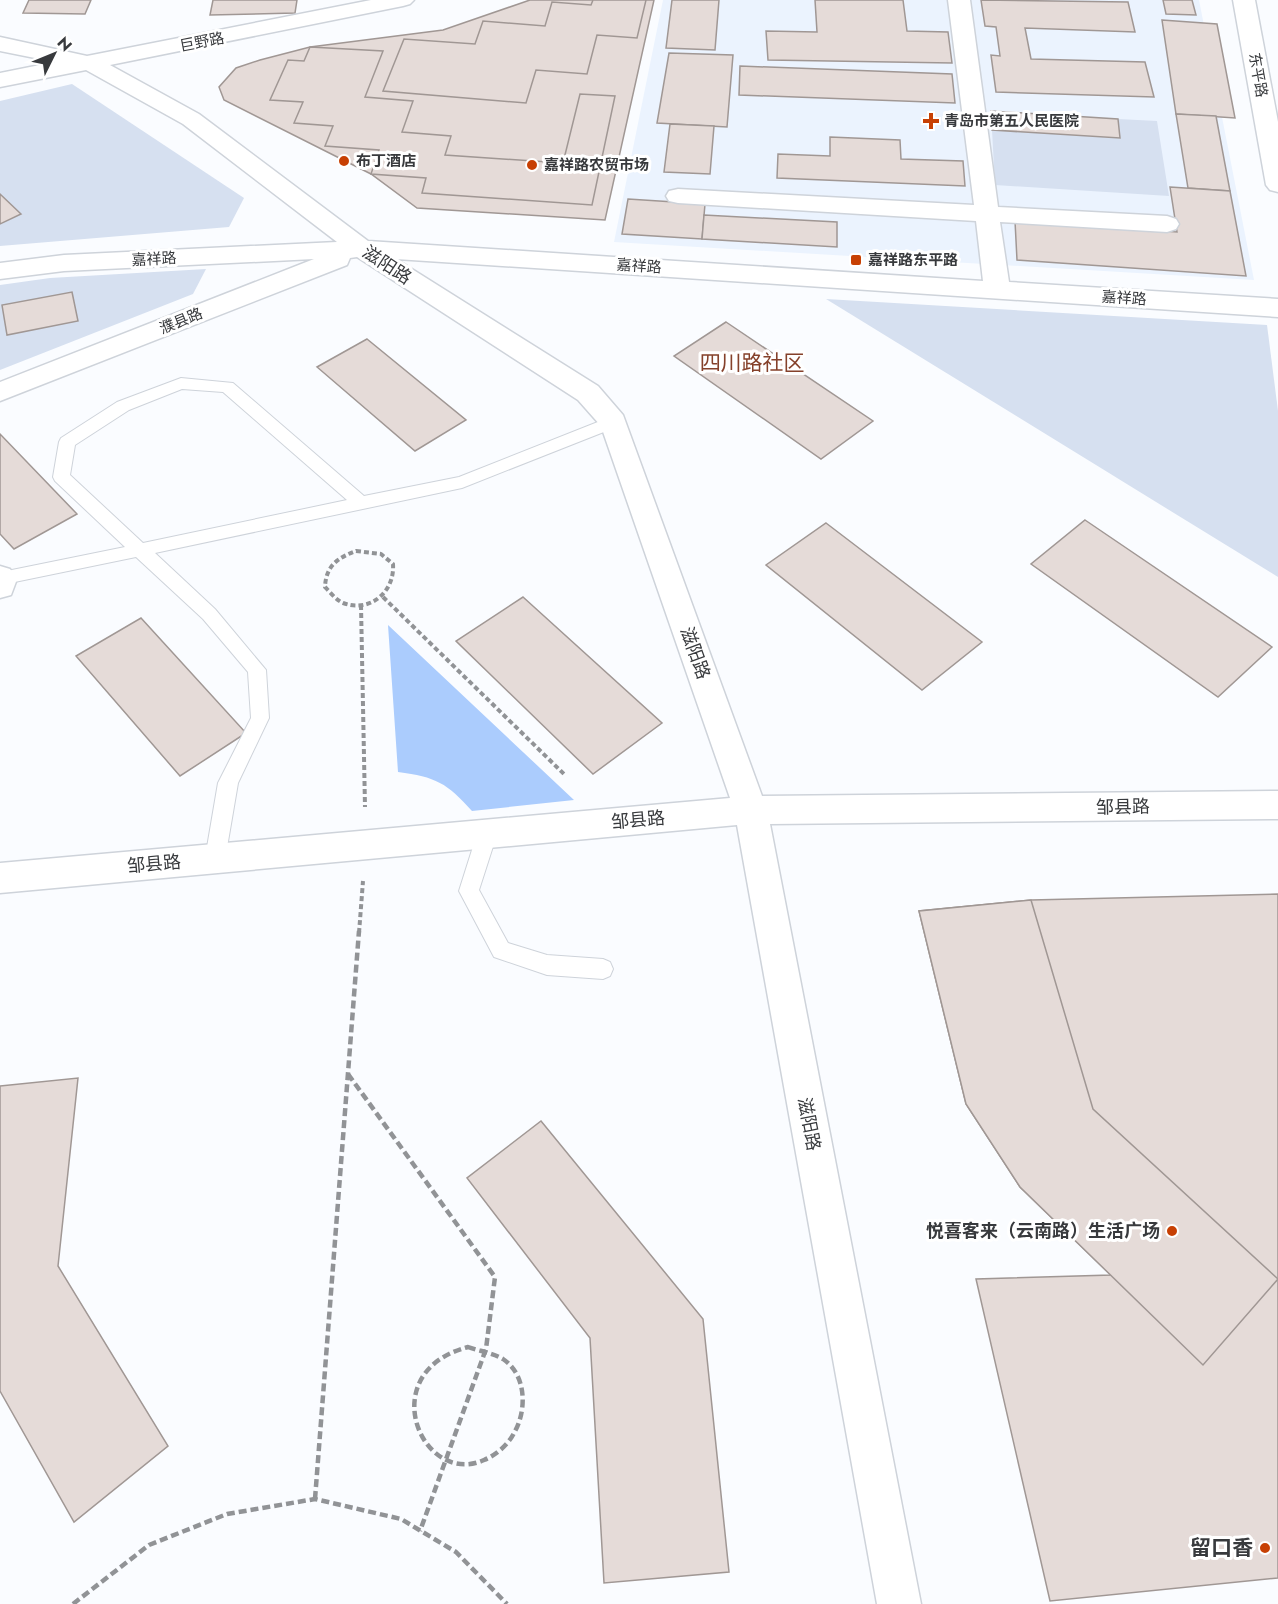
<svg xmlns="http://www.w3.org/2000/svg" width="1278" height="1604" font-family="Jost,'Noto Sans SC',sans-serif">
<rect width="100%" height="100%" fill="#fafcff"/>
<path fill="#ebf3fe" d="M 663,0 L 1199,0 L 1254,280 L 614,242 Z"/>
<g fill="#d6e0f0">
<path d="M 72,84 L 244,198 L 229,227 L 0,246 L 0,101 Z"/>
<path d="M 1118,119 L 1157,121 L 1169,196 L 995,185 L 992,130 L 1120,138 Z"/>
<path d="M 206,269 L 193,294 L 0,370 L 0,285 L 50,278 Z"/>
<path d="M 826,299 L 1267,325 L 1278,411 L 1278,577 Z"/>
</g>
<path fill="#abccfd" d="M 388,625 L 574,800 L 472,811 C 447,783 436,777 398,772 Z"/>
<g fill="#e5dbd8" stroke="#a09794" stroke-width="1.5">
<path d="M 29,0 L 91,0 L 85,14 L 23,13 Z"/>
<path d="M 213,0 L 297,0 L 295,13 L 210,15 Z"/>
<path d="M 530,0 L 654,0 L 605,220 L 417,208 L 371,174 L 224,100 L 219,87 L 236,68 L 260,60 L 310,47 L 443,30 Z"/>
<path d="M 593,0 L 646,0 L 637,38 L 597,35 L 587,74 L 536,70 L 526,103 L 383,91 L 404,39 L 475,44 L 483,21 L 545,26 L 552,2 L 591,5 Z"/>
<path d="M 672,0 L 719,0 L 715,50 L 666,48 Z"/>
<path d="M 815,0 L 903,0 L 907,31 L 948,32 L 952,63 L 768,60 L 766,31 L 817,32 Z"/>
<path d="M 981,0 L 1128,2 L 1135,32 L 1025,28 L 1031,59 L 1145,62 L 1154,97 L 996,92 L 991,55 L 1000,56 L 996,27 L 985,26 Z"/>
<path d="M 1163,0 L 1192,0 L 1196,15 L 1166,14 Z"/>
<path d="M 1162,20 L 1217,24 L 1235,118 L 1176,114 Z"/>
<path d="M 310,47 L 383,51 L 365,97 L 413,101 L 402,132 L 451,136 L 445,155 L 563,163 L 580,94 L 615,96 L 592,205 L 422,193 L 426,178 L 371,174 L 379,150 L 325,146 L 333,126 L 294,123 L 303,102 L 270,100 L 288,60 L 304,61 Z"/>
<path d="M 669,53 L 733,55 L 727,127 L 657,123 Z"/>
<path d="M 740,66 L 952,74 L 955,103 L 739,95 Z"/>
<path d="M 991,111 L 1118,119 L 1120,138 L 992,130 Z"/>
<path d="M 1176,114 L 1216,116 L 1230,191 L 1188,188 Z"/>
<path d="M 670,124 L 714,126 L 710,174 L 664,172 Z"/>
<path d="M 830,137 L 900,140 L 901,159 L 963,161 L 965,186 L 777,178 L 778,154 L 830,156 Z"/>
<path d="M 1170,187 L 1230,191 L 1246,276 L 1017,260 L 1015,221 L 1177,232 Z"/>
<path d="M 0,194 L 21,214 L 0,224 Z"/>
<path d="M 628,199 L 705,204 L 702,239 L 622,234 Z"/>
<path d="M 704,215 L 837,222 L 837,247 L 702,239 Z"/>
<path d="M 72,292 L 78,321 L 7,335 L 2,305 Z"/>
<path d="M 726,322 L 873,421 L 821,459 L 674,356 Z"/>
<path d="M 367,339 L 466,420 L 415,451 L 317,367 Z"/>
<path d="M 0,434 L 77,514 L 14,549 L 0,534 Z"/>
<path d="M 1085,520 L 1272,647 L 1218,697 L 1031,564 Z"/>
<path d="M 826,523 L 982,642 L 922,690 L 766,565 Z"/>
<path d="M 523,597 L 662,723 L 593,774 L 456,641 Z"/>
<path d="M 141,618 L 246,733 L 180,776 L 76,656 Z"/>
<path d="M 1278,894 L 1278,1578 L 1050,1601 L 976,1279 L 1111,1275 L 1020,1187 L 966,1104 L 919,911 L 1031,900 Z"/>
<path d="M 1031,900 L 1093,1109 L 1278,1279 L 1203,1365 L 1020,1187 L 966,1104 L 919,911 Z"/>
<path d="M 78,1078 L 58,1266 L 168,1446 L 74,1522 L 0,1391 L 0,1086 Z"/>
<path d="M 541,1121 L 703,1319 L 729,1572 L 604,1583 L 590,1338 L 467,1178 Z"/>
</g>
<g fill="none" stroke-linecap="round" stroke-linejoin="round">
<defs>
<g id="service">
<path d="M 181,378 L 233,383 L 364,496 L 459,477 L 613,416 L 619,418 L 621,422 L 619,426 L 462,488 L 155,553 L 215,609 L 266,670 L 269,718 L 238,783 L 225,859 L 222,865 L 215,868 L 208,865 L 205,859 L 218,783 L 251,718 L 248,672 L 203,619 L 136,557 L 0,585 L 0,573 L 2,572 L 125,547 L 55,481 L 53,477 L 59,442 L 61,438 L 117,402 ZM 182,389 L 223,392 L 347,500 L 143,543 L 70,475 L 75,445 L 129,410 Z"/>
<path d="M 487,825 L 494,828 L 497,834 L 479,890 L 508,943 L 547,955 L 603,959 L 610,962 L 613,969 L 610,976 L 603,979 L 547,975 L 494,957 L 459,891 L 477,834 L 480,828 Z"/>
</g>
<g id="minor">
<path d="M 371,0 L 414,0 L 410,4 L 403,6 L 110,65 L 199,114 L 368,241 L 983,281 L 976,221 L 678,203 L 669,201 L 666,196 L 669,191 L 678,189 L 974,205 L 948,0 L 970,0 L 998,207 L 1167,216 L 1176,219 L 1179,224 L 1176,229 L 1167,232 L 1000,222 L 1009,282 L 1278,299 L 1278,317 L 396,259 L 598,386 L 623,415 L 762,796 L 1278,791 L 1278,819 L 770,824 L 921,1604 L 877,1604 L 737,825 L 0,893 L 0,863 L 730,798 L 601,426 L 578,400 L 357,257 L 350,258 L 347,265 L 0,401 L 0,382 L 314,259 L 64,271 L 0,279 L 0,263 L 64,255 L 337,242 L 183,124 L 86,70 L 0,87 L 0,73 L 55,62 L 0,51 L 0,37 L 87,56 Z"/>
<path d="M 1233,0 L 1255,0 L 1278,122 L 1278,192 L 1270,190 L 1266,185 Z"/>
</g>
<path id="tertiary" d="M 0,566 L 10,569 L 17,579 L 11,595 L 0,598 Z"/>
</defs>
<use href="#service" stroke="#ced3da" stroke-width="2"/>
<use href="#minor" stroke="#ced3da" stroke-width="3"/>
<use href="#tertiary" stroke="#ced3da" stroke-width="3"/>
<g stroke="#919396" stroke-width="4" stroke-dasharray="5 3" stroke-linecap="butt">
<path d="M 356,551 L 381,554 L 393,564 C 395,592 370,613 343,603 C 336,600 330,592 325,587 C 326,566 337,558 356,551 Z"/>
<path d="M 383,597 L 566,776"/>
<path d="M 361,605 L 365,807"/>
<path d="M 359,933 L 363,881"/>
</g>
<g stroke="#919396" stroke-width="4.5" stroke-dasharray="8 4" stroke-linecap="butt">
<path d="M 348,1074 L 495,1277 L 486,1349 L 420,1531"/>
<path d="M 468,1347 C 479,1351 493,1353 503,1359 C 527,1375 527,1411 514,1433 C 508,1445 496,1455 484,1460 C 422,1488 372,1372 468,1347 Z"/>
<path d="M 315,1499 L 359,931"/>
<path d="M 73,1604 L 149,1545 L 227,1514 L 315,1499 L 401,1519 L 456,1552 L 507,1604"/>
</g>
<use href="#service" fill="#fff" fill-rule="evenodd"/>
<use href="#minor" fill="#fff" fill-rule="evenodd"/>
<use href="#tertiary" fill="#fff" fill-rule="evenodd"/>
</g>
<g fill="#c74004" stroke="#fff" stroke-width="2">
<path d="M928 112h6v6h6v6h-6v6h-6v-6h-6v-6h6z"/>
<circle cx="344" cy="161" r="6"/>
<circle cx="532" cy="165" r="6"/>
<rect x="850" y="254" width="12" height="12" rx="3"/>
<circle cx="1172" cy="1231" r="6"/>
<circle cx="1265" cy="1548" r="6"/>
</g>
<g text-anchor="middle" stroke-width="6" stroke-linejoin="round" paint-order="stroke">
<g font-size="15" fill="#383a3d" stroke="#fff">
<text transform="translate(202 42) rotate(-11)" y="5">巨野路</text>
<text transform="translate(1258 75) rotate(80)" y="5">东平路</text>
<text transform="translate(154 259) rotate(-3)" y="5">嘉祥路</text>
<text transform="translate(639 266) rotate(4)" y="5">嘉祥路</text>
<text transform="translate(1124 298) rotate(4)" y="5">嘉祥路</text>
<text transform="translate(181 321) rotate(-22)" y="5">濮县路</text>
</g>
<g font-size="15" font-weight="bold" fill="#383a3d" stroke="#fff" text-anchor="start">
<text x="944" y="126">青岛市第五人民医院</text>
<text x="356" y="166">布丁酒店</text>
<text x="544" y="170">嘉祥路农贸市场</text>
<text x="868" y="265">嘉祥路东平路</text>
</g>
<g font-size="18" fill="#383a3d" stroke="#fff">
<text transform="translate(387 265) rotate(33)" y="6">滋阳路</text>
<text transform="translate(695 653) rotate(70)" y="6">滋阳路</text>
<text transform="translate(1123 807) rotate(-1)" y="6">邹县路</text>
<text transform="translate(638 820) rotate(-5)" y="6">邹县路</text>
<text transform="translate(154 864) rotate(-5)" y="6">邹县路</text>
<text transform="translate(809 1124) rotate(79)" y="6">滋阳路</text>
</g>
<g font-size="18" font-weight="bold" fill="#383a3d" stroke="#fff" text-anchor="end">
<text x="1160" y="1237">悦喜客来（云南路）生活广场</text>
</g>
<g font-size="21" fill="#85412b" stroke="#fff">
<text x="752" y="370">四川路社区</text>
</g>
<g font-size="21" font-weight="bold" fill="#383a3d" stroke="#fff" text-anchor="end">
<text x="1253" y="1555">留口香</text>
</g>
</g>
<g transform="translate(54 54) rotate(47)" stroke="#ffffff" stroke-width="4.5" paint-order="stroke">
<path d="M0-4.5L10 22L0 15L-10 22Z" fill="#383a3d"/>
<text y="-9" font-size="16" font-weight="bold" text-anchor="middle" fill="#383a3d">N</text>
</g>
</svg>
